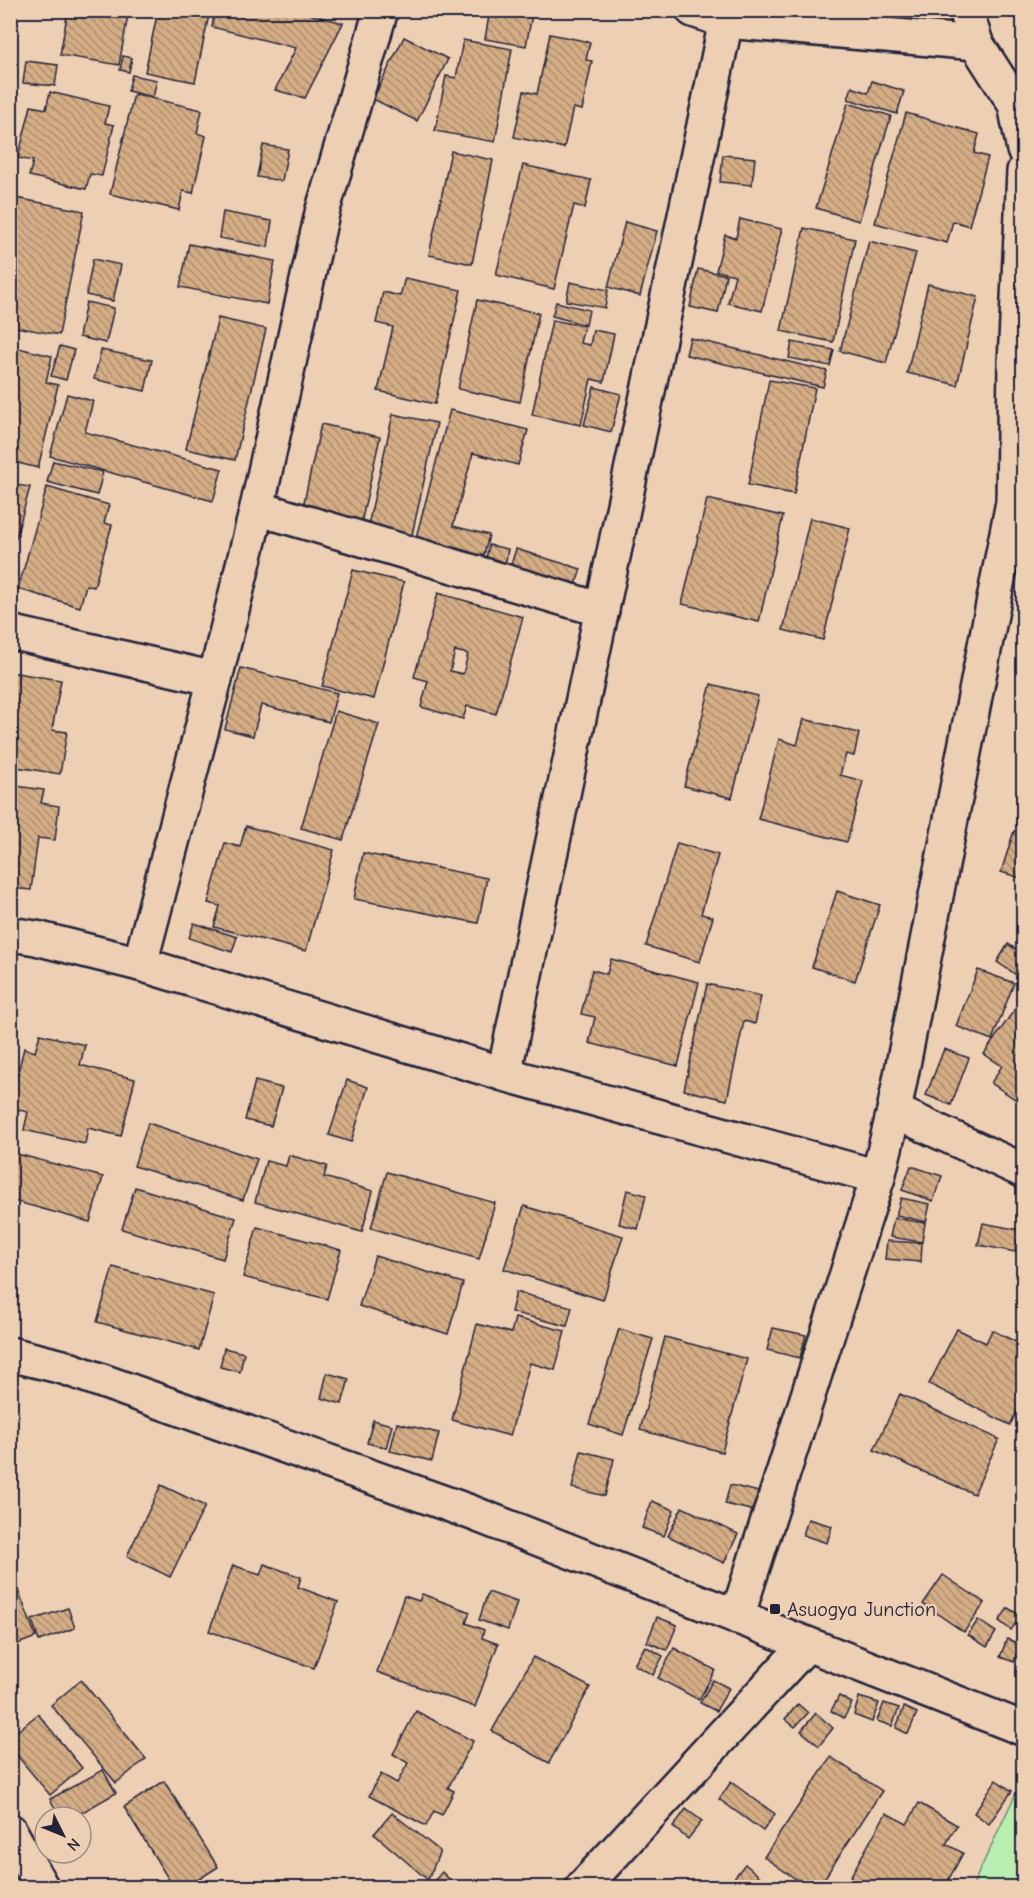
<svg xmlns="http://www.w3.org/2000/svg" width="1034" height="1898" font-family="'Comic Neue',sans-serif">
<defs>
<pattern id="building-back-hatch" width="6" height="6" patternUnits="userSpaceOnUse" patternTransform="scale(1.5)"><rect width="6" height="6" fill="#d4ad85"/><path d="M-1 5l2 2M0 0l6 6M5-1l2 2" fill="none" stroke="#ac8c6e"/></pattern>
</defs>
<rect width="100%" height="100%" fill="#edd0b4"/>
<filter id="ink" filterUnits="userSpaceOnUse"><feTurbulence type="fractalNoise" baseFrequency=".0167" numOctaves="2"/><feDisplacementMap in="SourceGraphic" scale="12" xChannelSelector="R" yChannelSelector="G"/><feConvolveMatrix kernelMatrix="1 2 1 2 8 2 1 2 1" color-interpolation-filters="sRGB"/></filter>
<g filter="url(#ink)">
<path fill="#b8efb1" stroke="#6d8876" stroke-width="1.5" d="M 1023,1778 L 1023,1887 L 972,1887 Z"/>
<g fill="url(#building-back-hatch)" stroke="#22223b" stroke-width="1.5" fill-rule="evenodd">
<path d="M 68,10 L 129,10 L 119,65 L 60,55 Z"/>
<path d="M 158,10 L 210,10 L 195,82 L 145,72 Z"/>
<path d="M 215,10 L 294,10 L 343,23 L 305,98 L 275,90 L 296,48 L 212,27 Z"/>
<path d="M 490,10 L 533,10 L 526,46 L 485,39 Z"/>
<path d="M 550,34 L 590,42 L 586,60 L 592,61 L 582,110 L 573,108 L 564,148 L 514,137 L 524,91 L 537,94 Z"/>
<path d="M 404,37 L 448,59 L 417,121 L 373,99 Z"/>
<path d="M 463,40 L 512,49 L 495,142 L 435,131 L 446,76 L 456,78 Z"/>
<path d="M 123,56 L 132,58 L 129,72 L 120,70 Z"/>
<path d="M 26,61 L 58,65 L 55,86 L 23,83 Z"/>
<path d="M 132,75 L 157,80 L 153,97 L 128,91 Z"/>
<path d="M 872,81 L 904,91 L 897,114 L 848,99 L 852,87 L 868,93 Z"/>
<path d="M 50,92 L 109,106 L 105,123 L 114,125 L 102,176 L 90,174 L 86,189 L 29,176 L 33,161 L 18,158 L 31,106 L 46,109 Z"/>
<path d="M 134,94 L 202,110 L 197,133 L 206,136 L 193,193 L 183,191 L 179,210 L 110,194 Z"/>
<path d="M 848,103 L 891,116 L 859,221 L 816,208 Z"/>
<path d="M 906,113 L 979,134 L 974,153 L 988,157 L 969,226 L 953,221 L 947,243 L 875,223 Z"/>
<path d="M 263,145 L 288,149 L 282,181 L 257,177 Z"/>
<path d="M 451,151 L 493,160 L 472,264 L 429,255 Z"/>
<path d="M 723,155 L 755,158 L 752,185 L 720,182 Z"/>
<path d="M 523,165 L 591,180 L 585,208 L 574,205 L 554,289 L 496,275 Z"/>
<path d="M 11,197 L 84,211 L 59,335 L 10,326 Z"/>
<path d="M 223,212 L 272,221 L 268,247 L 219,238 Z"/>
<path d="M 740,219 L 782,229 L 762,311 L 728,303 L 735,275 L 716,271 L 725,235 L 736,238 Z"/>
<path d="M 625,222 L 657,231 L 640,296 L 608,287 Z"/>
<path d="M 804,228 L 855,239 L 833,342 L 781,331 Z"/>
<path d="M 869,241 L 916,253 L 886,363 L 840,351 Z"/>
<path d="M 189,244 L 275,261 L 267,304 L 180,287 Z"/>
<path d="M 93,259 L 121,265 L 113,301 L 86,295 Z"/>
<path d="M 698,269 L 726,275 L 718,313 L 690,307 Z"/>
<path d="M 405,278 L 461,290 L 435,404 L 378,391 L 393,327 L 376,323 L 383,292 L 400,296 Z"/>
<path d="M 570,282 L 608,290 L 605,308 L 566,301 Z"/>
<path d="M 928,284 L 978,297 L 957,385 L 907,373 Z"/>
<path d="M 477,300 L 539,313 L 520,402 L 458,389 Z"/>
<path d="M 86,302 L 114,308 L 106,343 L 79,337 Z"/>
<path d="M 556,302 L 589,310 L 586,325 L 552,316 Z"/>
<path d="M 218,318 L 266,329 L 235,460 L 186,449 Z"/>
<path d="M 552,320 L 584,326 L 580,343 L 590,345 L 593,330 L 614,334 L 604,382 L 591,379 L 581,425 L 532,415 Z"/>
<path d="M 690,338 L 827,371 L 823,387 L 686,355 Z"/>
<path d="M 792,342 L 834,350 L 830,366 L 789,358 Z"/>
<path d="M 10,346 L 52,356 L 46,382 L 58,385 L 38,468 L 10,461 Z"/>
<path d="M 60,346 L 74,350 L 66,380 L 51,376 Z"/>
<path d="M 101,350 L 152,360 L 145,391 L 94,379 Z"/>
<path d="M 769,380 L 815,388 L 794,494 L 748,485 Z"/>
<path d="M 594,387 L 621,394 L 611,432 L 584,425 Z"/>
<path d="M 67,394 L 93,401 L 85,432 L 222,469 L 213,501 L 50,456 Z"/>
<path d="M 450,410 L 528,430 L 518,465 L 473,453 L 453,526 L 489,535 L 482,563 L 414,545 Z"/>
<path d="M 393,414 L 437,423 L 411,539 L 367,530 Z"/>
<path d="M 321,424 L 380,437 L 360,528 L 301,516 Z"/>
<path d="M 53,461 L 103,472 L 97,495 L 47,482 Z"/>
<path d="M 10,484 L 30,487 L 10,559 Z"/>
<path d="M 47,487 L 109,505 L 104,523 L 112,525 L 94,587 L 86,585 L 80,607 L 18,589 Z"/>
<path d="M 707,499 L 783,516 L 759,622 L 682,604 Z"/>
<path d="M 810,518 L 850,528 L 823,640 L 783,630 Z"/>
<path d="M 489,545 L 508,549 L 505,567 L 485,564 Z"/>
<path d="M 516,549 L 581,569 L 573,593 L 508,574 Z"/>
<path d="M 353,570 L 404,582 L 374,699 L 322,686 Z"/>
<path d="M 438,593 L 523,617 L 496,714 L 467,706 L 463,719 L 421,707 L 428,681 L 414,677 ZM 455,651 L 468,654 L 463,674 L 450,671 Z"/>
<path d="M 241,668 L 337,693 L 329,722 L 261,705 L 253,736 L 225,729 Z"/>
<path d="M 10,672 L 61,680 L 52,730 L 67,732 L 60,774 L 10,766 Z"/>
<path d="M 711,684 L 758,696 L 732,798 L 684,786 Z"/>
<path d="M 336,711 L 379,724 L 343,840 L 301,828 Z"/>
<path d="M 804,719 L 859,733 L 854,756 L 846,754 L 840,775 L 863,781 L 847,842 L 758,819 L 779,739 L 797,745 Z"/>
<path d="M 10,785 L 44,790 L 41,803 L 59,806 L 55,840 L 38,838 L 31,890 L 10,888 Z"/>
<path d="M 246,826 L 334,850 L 306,951 L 214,927 L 220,906 L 208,903 L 225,843 L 240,847 Z"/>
<path d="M 1014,831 L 1024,834 L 1024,879 L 1001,872 Z"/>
<path d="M 677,843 L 718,855 L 701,914 L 713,917 L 700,962 L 646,946 Z"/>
<path d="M 363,853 L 487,878 L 478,923 L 354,899 Z"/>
<path d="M 837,891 L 880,905 L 855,981 L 812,967 Z"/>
<path d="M 194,923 L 237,937 L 232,952 L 189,938 Z"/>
<path d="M 1008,944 L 1024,954 L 1024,974 L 1021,978 L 997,962 Z"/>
<path d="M 611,959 L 699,982 L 678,1066 L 589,1043 L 595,1017 L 581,1014 L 592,970 L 607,974 Z"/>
<path d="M 978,970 L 1014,983 L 992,1040 L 956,1026 Z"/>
<path d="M 707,984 L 761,996 L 755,1024 L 744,1021 L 727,1100 L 684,1090 Z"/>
<path d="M 1023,997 L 1024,997 L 1024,1105 L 991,1083 L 1002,1066 L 984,1054 Z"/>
<path d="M 40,1034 L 85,1045 L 80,1065 L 135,1079 L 121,1136 L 88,1128 L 85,1144 L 24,1130 L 28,1112 L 10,1108 L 10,1105 L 24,1048 L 35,1052 Z"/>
<path d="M 944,1049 L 969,1058 L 951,1105 L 926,1095 Z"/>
<path d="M 347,1080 L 368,1087 L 351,1142 L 329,1135 Z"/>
<path d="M 255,1081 L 282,1088 L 271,1126 L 245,1120 Z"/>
<path d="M 148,1123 L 257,1159 L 243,1200 L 134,1166 Z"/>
<path d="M 10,1152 L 103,1177 L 90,1222 L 10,1200 Z"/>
<path d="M 289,1155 L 327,1166 L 324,1177 L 373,1191 L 362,1232 L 255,1202 L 266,1161 L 286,1166 Z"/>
<path d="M 911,1166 L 942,1176 L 933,1201 L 902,1190 Z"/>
<path d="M 387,1172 L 495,1203 L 479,1259 L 371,1228 Z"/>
<path d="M 135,1187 L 236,1218 L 223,1259 L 122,1229 Z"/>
<path d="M 627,1190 L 646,1195 L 638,1229 L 619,1224 Z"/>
<path d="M 901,1198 L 930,1204 L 926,1222 L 896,1215 Z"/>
<path d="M 524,1206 L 623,1236 L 603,1300 L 504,1269 Z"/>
<path d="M 894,1218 L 925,1223 L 922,1242 L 890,1237 Z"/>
<path d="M 983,1223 L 1020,1230 L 1015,1252 L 978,1245 Z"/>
<path d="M 257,1227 L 341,1250 L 327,1299 L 243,1277 Z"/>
<path d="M 887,1241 L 922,1243 L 921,1262 L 885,1259 Z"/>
<path d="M 375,1256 L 463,1283 L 448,1334 L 359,1306 Z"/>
<path d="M 113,1267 L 214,1295 L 199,1350 L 97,1322 Z"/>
<path d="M 516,1292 L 572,1307 L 567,1326 L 511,1312 Z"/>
<path d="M 515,1318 L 565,1331 L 555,1370 L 530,1363 L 510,1436 L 452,1420 L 477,1324 L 511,1333 Z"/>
<path d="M 773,1328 L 806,1335 L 800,1358 L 767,1350 Z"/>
<path d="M 619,1329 L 653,1339 L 623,1435 L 589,1424 Z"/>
<path d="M 957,1329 L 986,1343 L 992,1330 L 1024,1346 L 1024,1398 L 1010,1425 L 929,1384 Z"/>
<path d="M 665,1337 L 747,1359 L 722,1452 L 640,1430 Z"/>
<path d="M 224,1348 L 244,1353 L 240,1372 L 220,1367 Z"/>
<path d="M 327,1373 L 349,1379 L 342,1404 L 321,1398 Z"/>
<path d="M 900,1394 L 999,1439 L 974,1494 L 874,1450 Z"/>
<path d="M 373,1420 L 392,1425 L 386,1448 L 367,1443 Z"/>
<path d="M 397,1423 L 439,1433 L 432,1461 L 390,1451 Z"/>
<path d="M 581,1451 L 614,1459 L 605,1496 L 572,1488 Z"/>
<path d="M 161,1485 L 205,1506 L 170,1577 L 127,1556 Z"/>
<path d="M 730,1485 L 759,1492 L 755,1511 L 725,1504 Z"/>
<path d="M 652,1501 L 674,1510 L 664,1536 L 642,1528 Z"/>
<path d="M 682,1507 L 738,1534 L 724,1563 L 668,1536 Z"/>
<path d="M 808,1519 L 832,1526 L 827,1543 L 803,1535 Z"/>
<path d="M 264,1564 L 301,1577 L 298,1587 L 338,1602 L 314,1668 L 209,1631 L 233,1565 L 260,1575 Z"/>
<path d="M 10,1568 L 36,1637 L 10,1647 Z"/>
<path d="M 943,1575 L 985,1603 L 964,1632 L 923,1604 Z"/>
<path d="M 488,1592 L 517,1602 L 508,1630 L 479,1620 Z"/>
<path d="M 422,1594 L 470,1612 L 466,1623 L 484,1630 L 482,1638 L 498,1644 L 475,1707 L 377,1672 L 404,1596 L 419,1601 Z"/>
<path d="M 68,1608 L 75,1628 L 39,1641 L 32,1620 Z"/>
<path d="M 1008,1608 L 1021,1616 L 1011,1630 L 999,1621 Z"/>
<path d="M 657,1617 L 677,1625 L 667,1650 L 647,1642 Z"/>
<path d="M 978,1620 L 996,1632 L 987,1647 L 968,1635 Z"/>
<path d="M 1007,1639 L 1020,1644 L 1014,1662 L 1000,1657 Z"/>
<path d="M 645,1646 L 663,1656 L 653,1675 L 634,1665 Z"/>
<path d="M 674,1648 L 715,1670 L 699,1700 L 658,1678 Z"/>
<path d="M 533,1657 L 590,1687 L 549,1763 L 492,1731 Z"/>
<path d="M 81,1680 L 146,1759 L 116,1783 L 51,1705 Z"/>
<path d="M 713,1680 L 729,1688 L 716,1711 L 700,1703 Z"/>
<path d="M 839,1696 L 852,1703 L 844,1718 L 831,1711 Z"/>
<path d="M 859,1697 L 879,1703 L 872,1722 L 854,1715 Z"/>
<path d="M 884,1703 L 899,1708 L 892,1726 L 877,1721 Z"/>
<path d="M 798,1704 L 808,1713 L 795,1727 L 785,1719 Z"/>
<path d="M 904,1707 L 917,1713 L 908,1734 L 896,1728 Z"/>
<path d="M 416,1711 L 473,1741 L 448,1788 L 454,1791 L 442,1815 L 434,1811 L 426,1826 L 369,1796 L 381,1774 L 397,1783 L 408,1763 L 393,1754 Z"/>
<path d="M 816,1713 L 833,1728 L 819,1746 L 801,1731 Z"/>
<path d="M 38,1714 L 82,1768 L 50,1795 L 10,1747 L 10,1737 Z"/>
<path d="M 831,1757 L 882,1791 L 818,1888 L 809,1888 L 764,1857 Z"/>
<path d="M 103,1770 L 116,1793 L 74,1817 L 60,1817 L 50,1799 Z"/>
<path d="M 996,1780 L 1012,1791 L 989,1824 L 974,1813 Z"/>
<path d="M 164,1781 L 218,1867 L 185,1888 L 174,1888 L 124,1807 Z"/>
<path d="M 731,1782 L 775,1814 L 763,1831 L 719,1799 Z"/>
<path d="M 919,1803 L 957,1825 L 946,1844 L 963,1853 L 944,1888 L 844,1888 L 886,1813 L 907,1824 Z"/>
<path d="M 686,1809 L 702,1821 L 688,1839 L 673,1827 Z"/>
<path d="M 392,1813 L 440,1851 L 428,1880 L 374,1834 Z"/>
<path d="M 745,1864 L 773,1888 L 726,1888 Z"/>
<path d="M 442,1872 L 458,1888 L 428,1888 Z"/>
<path d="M 27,1874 L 32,1888 L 10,1888 L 10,1879 Z"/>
</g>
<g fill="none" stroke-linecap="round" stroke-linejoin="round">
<defs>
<g id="minor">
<path d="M 693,10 L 726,21 L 976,43"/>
<path d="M 966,10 L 976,43 L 1015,104 L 1024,150"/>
<path d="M 257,508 L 602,610"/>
<path d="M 10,632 L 215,679"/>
<path d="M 10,934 L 36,938 L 140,964 L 504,1074 L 878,1177"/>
<path d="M 140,964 L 215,679 L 257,508 L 322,213 L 381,10"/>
<path d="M 504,1074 L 726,21"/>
<path d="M 894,1111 L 1024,1171"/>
<path d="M 10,1354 L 63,1367 L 470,1512 L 1024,1729"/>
<path d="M 737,1617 L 878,1177 L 894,1111 L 1013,502 L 1015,363 L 1024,171"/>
<path d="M 10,1831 L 42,1888"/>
<path d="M 582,1888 L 807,1644"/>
</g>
</defs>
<use href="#minor" stroke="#22223b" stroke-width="38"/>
<use href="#minor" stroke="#edd0b4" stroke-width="33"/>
</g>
</g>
<rect fill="#22223b" stroke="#edd0b4" stroke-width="2" x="769" y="1603" width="12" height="12" rx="3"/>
<g text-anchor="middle" stroke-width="4.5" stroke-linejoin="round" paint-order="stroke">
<g font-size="20" fill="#22223b" stroke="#edd0b4" text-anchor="start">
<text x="787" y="1616">Asuogya Junction</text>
</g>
</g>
<rect width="1034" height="1898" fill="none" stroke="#edd0b4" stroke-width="36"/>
<rect x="18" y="18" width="998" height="1862" fill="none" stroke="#22223b" stroke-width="2" filter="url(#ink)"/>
<g transform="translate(63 1835) rotate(133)"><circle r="28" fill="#edd0b4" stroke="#9c8a84" stroke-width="1.5"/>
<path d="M0-4.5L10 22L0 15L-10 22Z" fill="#22223b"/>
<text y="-9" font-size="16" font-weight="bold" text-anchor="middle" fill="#22223b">N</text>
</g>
</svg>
